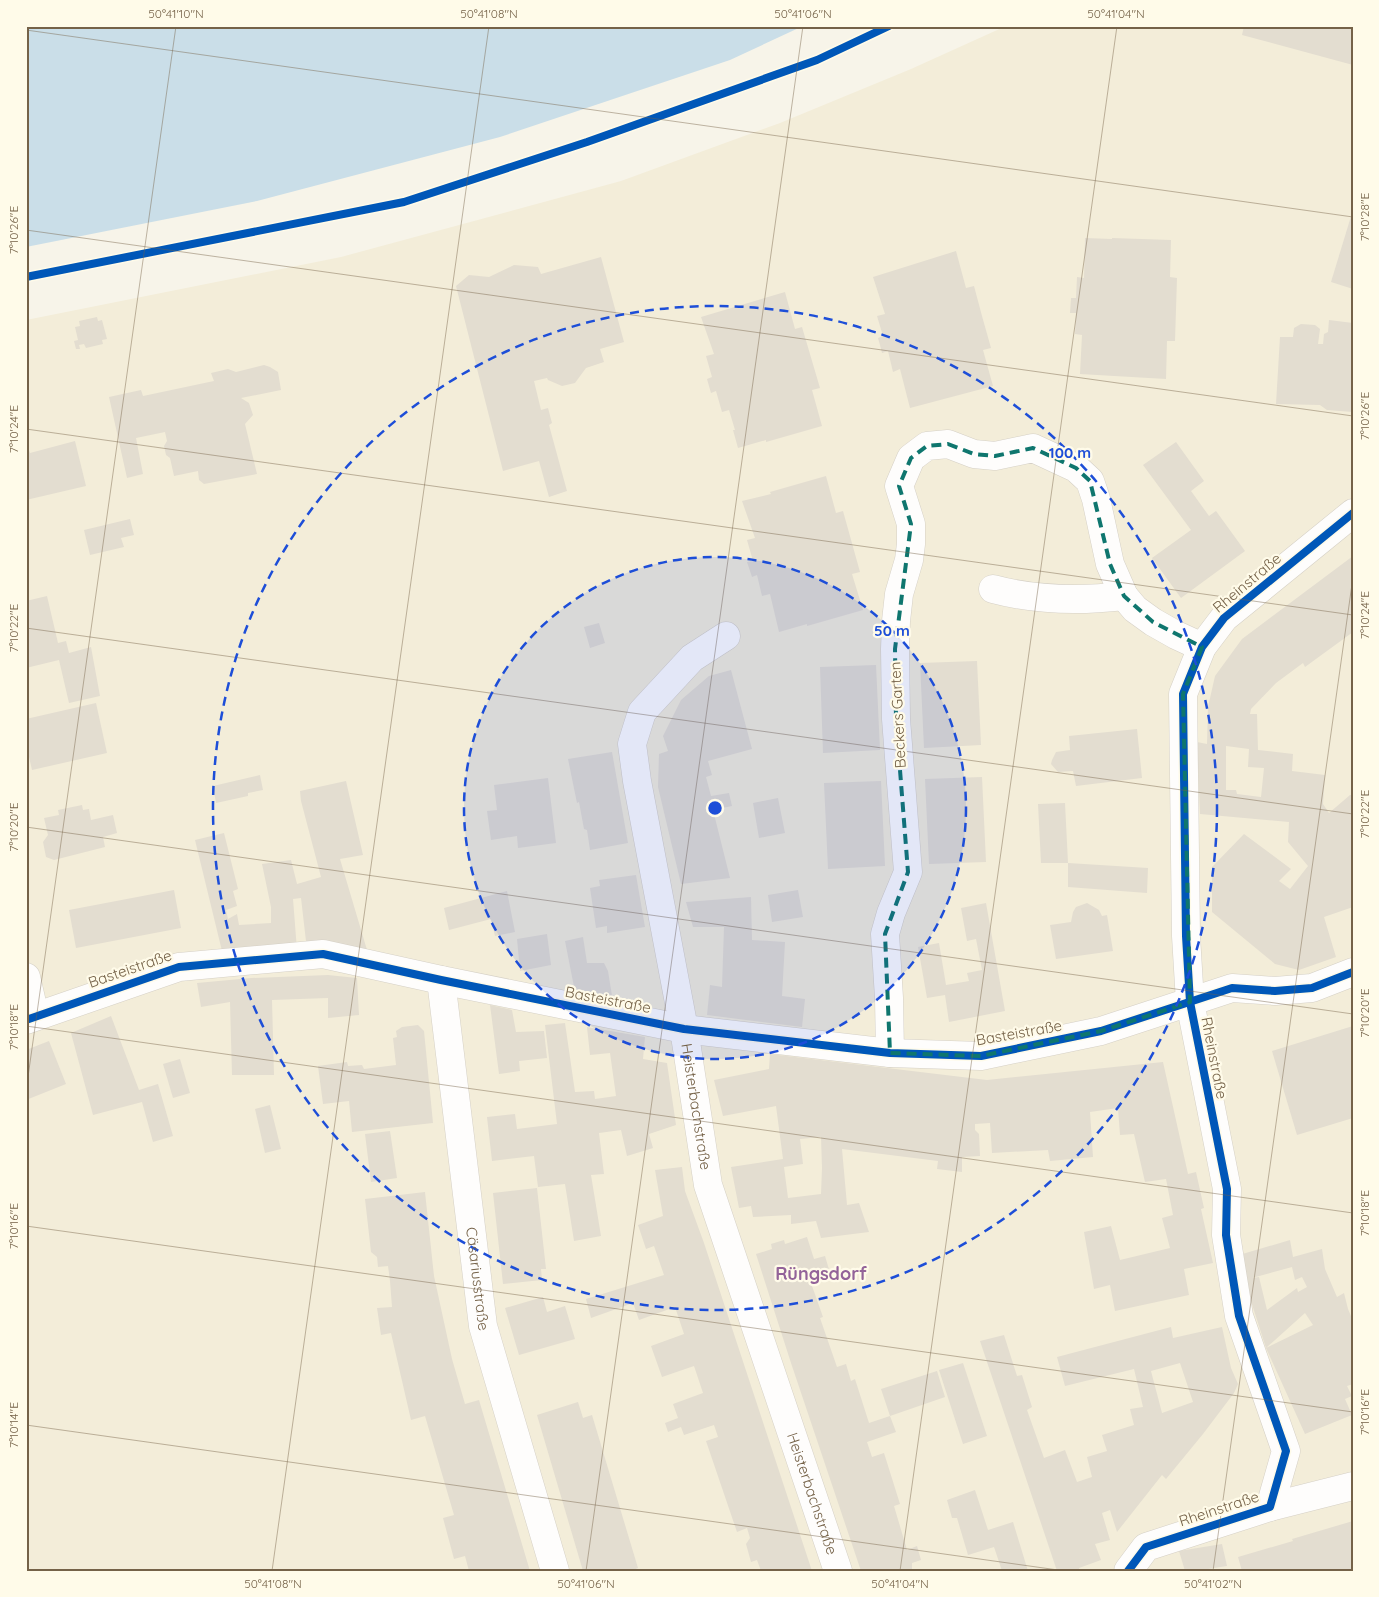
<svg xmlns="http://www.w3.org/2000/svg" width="1379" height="1597" font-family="Quicksand,sans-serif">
<rect width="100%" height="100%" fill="#f7f4e9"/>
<path fill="#f3edd9" d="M 1006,26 L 1353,26 L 1353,1571 L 26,1571 L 26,320 L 341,257 L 621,181 L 780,123 L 911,69 Z"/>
<path fill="#cadee8" d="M 26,26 L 803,26 L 730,60 L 500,137 L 257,201 L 26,247 Z"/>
<g fill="#e3ddd0" fill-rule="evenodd">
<path d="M 1244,26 L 1353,26 L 1353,65 L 1242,35 Z"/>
<path d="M 1352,213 L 1353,213 L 1353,289 L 1331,282 Z"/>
<path d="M 1085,238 L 1112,239 L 1112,238 L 1171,240 L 1170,277 L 1177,278 L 1175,341 L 1167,341 L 1166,379 L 1080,374 L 1082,335 L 1075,334 L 1076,313 L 1070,313 L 1071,298 L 1076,298 L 1077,277 L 1084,278 Z"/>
<path d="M 956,251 L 966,288 L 974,286 L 982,316 L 991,348 L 983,350 L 993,386 L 910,408 L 900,369 L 893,372 L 888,351 L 882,353 L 880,345 L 878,338 L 883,336 L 877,316 L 885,314 L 873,277 Z"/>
<path d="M 601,257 L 624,342 L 600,349 L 604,362 L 586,368 L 575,383 L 562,386 L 548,380 L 547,378 L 534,381 L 541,410 L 548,408 L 552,423 L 549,425 L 567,491 L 549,497 L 539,461 L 503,471 L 456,286 L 469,275 L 489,277 L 514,265 L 538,267 L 541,274 Z"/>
<path d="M 785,292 L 795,329 L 802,327 L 820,388 L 812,390 L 822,426 L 766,442 L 766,440 L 738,448 L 733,430 L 735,430 L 729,410 L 722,412 L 716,391 L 711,393 L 707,379 L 712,377 L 706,356 L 714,354 L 701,317 Z"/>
<path d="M 97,317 L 98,321 L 102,320 L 107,339 L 102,340 L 103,344 L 86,348 L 84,344 L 79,345 L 80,349 L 76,349 L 74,341 L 78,340 L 75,327 L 80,326 L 79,321 Z"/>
<path d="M 1329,320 L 1353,323 L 1353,412 L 1327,410 L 1320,405 L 1276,404 L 1280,337 L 1293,337 L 1294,328 L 1301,324 L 1315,325 L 1320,329 L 1318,344 L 1323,344 L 1324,334 L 1328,332 Z"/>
<path d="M 264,365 L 270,367 L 278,372 L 281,390 L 241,398 L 249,403 L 253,415 L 245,424 L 257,474 L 204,484 L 199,480 L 198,471 L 174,476 L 170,458 L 166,455 L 164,446 L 167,441 L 165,432 L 136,438 L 143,474 L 127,478 L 109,397 L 141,390 L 143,396 L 214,381 L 211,373 L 228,369 L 236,372 Z"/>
<path d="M 75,441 L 86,486 L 26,500 L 26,442 L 30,453 Z"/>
<path d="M 1176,442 L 1204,481 L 1191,491 L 1209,516 L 1216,511 L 1245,551 L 1181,598 L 1152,558 L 1191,530 L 1143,465 Z"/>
<path d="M 826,476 L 836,513 L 843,511 L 860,572 L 852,574 L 863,610 L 807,626 L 807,624 L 779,632 L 770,594 L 762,596 L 757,575 L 752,577 L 747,562 L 753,561 L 747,540 L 755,538 L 742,501 L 771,494 L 770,492 Z"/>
<path d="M 130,519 L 134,535 L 121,538 L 124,547 L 90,555 L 84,530 Z"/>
<path d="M 1353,556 L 1353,632 L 1305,667 L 1303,663 L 1276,683 L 1251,709 L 1250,714 L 1257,714 L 1258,750 L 1293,754 L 1292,771 L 1325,775 L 1323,804 L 1329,813 L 1350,795 L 1353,795 L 1353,907 L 1324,917 L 1336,957 L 1299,970 L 1275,964 L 1212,912 L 1212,867 L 1244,834 L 1291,869 L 1279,881 L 1290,889 L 1308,866 L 1288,842 L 1289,822 L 1200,814 L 1197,742 L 1207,744 L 1208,707 L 1215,676 L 1242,639 ZM 1226,746 L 1249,749 L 1248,767 L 1264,768 L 1261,797 L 1237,794 L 1236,790 L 1226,790 Z"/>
<path d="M 47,596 L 58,643 L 66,641 L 69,653 L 91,647 L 100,696 L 69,703 L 59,660 L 26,668 L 26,601 Z"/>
<path d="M 599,623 L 605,643 L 590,648 L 584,627 Z"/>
<path d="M 977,661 L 981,745 L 924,748 L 920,663 Z"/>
<path d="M 876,665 L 880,750 L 823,753 L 820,667 Z"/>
<path d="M 731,670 L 752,749 L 708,761 L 712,775 L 706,777 L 711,796 L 729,793 L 732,806 L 713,810 L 730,878 L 681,884 L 658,787 L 659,754 L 668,751 L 663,736 L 681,700 L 709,676 Z"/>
<path d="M 96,703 L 107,753 L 32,770 L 26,744 L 26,719 Z"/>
<path d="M 1137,729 L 1142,778 L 1076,786 L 1073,771 L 1058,772 L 1051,764 L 1052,760 L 1056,752 L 1070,750 L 1069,736 Z"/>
<path d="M 612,752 L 628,843 L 590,850 L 587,830 L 584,829 L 579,802 L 577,803 L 568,759 Z"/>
<path d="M 260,775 L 263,790 L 248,793 L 248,796 L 216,803 L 213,786 Z"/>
<path d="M 982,777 L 986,862 L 929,864 L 925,779 Z"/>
<path d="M 548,778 L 556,843 L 518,848 L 517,836 L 491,840 L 487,811 L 497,810 L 494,785 Z"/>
<path d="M 346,781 L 363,855 L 340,859 L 367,950 L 307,950 L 301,898 L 293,899 L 297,950 L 222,951 L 195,840 L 224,833 L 238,889 L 233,891 L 237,906 L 226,910 L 228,919 L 237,914 L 239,925 L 271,923 L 271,907 L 262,864 L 291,860 L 297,884 L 321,877 L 301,801 L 300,791 Z"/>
<path d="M 881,781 L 885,866 L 828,869 L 824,783 Z"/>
<path d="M 778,798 L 785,833 L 759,838 L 753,803 Z"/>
<path d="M 1065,803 L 1068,863 L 1041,863 L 1038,804 Z"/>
<path d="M 82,805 L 83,810 L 89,809 L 91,820 L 113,815 L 117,833 L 103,837 L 105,847 L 54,860 L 46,857 L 43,842 L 48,835 L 44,818 L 59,815 L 58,810 Z"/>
<path d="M 1068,863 L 1148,868 L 1147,893 L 1068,887 Z"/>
<path d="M 636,875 L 645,927 L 607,933 L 607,926 L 596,928 L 590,888 L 600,886 L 599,880 Z"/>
<path d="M 174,890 L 181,928 L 76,948 L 69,910 Z"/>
<path d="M 798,890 L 803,917 L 772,922 L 768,895 Z"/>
<path d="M 507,891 L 515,932 L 495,936 L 491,919 L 449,930 L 444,908 Z"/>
<path d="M 751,897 L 752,940 L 785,942 L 782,996 L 805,999 L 802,1027 L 707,1015 L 710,985 L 722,987 L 724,927 L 693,927 L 686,902 Z"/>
<path d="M 986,903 L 1005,1011 L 949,1022 L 945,995 L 927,998 L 918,947 L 939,943 L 946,985 L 969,981 L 967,973 L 982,970 L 976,939 L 967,941 L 961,908 Z"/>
<path d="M 1087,903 L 1099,910 L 1102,916 L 1107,915 L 1113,951 L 1056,959 L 1050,925 L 1071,922 L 1073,912 L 1076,907 Z"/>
<path d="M 547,934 L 551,965 L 520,971 L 517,939 Z"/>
<path d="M 583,937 L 587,963 L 604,963 L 608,971 L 613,1002 L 576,997 L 565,941 Z"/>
<path d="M 328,975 L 357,978 L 359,1015 L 328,1018 L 328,998 L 272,1000 L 274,1075 L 232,1075 L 230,1002 L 201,1007 L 197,983 L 251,978 Z"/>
<path d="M 490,1005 L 512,1010 L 516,1032 L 544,1031 L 547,1058 L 519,1061 L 520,1071 L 499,1074 Z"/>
<path d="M 111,1016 L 139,1090 L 158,1084 L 173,1136 L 153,1142 L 142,1102 L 93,1115 L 71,1033 Z"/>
<path d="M 565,1023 L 575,1092 L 594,1091 L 595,1099 L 616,1096 L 610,1053 L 590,1055 L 587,1027 L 645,1037 L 643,1059 L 667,1063 L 676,1125 L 649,1134 L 653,1148 L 627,1156 L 621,1130 L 599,1133 L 604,1174 L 591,1175 L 601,1236 L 574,1241 L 565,1184 L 538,1187 L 534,1156 L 492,1161 L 487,1117 L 515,1114 L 517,1129 L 557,1124 L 545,1025 Z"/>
<path d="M 418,1025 L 424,1031 L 433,1123 L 352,1132 L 349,1101 L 323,1104 L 318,1066 L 347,1062 L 348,1066 L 362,1065 L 364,1069 L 396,1065 L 393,1038 L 397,1037 L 396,1031 L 402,1027 Z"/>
<path d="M 1353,1026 L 1353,1118 L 1297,1135 L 1272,1051 Z"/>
<path d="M 49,1041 L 66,1084 L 26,1100 L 26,1050 Z"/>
<path d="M 770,1054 L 987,1080 L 1163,1062 L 1188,1174 L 1196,1172 L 1204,1208 L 1201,1209 L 1213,1263 L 1184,1269 L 1189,1295 L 1115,1311 L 1110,1285 L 1094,1289 L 1084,1232 L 1111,1226 L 1120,1260 L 1170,1248 L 1162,1218 L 1173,1215 L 1166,1179 L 1145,1182 L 1134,1134 L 1120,1135 L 1118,1108 L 1090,1112 L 1093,1157 L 1050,1161 L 1048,1150 L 992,1153 L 990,1123 L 975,1124 L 975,1130 L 979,1134 L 980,1156 L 962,1157 L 962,1172 L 937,1169 L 938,1161 L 842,1149 L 847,1205 L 859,1203 L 869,1232 L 821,1238 L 816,1221 L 791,1224 L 791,1215 L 753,1217 L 751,1206 L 739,1208 L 731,1167 L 783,1159 L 776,1106 L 723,1116 L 714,1080 L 769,1069 ZM 821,1137 L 822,1168 L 821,1194 L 788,1198 L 784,1167 L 803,1164 L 800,1139 Z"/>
<path d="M 180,1059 L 190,1093 L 173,1098 L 163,1064 Z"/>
<path d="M 270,1105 L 281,1149 L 265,1153 L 255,1109 Z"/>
<path d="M 390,1131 L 397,1178 L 371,1182 L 365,1134 Z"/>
<path d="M 682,1167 L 685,1191 L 704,1243 L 812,1571 L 761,1571 L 757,1560 L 751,1562 L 746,1544 L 750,1538 L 747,1528 L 737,1532 L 706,1441 L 718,1437 L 714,1425 L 684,1435 L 681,1427 L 668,1432 L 665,1423 L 678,1418 L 673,1404 L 703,1393 L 694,1366 L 662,1377 L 651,1346 L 684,1334 L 675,1307 L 639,1320 L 633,1303 L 591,1318 L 586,1299 L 664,1275 L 654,1246 L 646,1249 L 638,1225 L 663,1216 L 655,1170 Z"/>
<path d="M 537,1188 L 546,1269 L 541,1269 L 542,1280 L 503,1284 L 493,1193 Z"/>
<path d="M 425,1192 L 434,1276 L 452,1359 L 465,1404 L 479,1400 L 530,1571 L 469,1571 L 465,1556 L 454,1559 L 443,1518 L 454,1515 L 425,1416 L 411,1420 L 391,1333 L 381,1335 L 377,1308 L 392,1307 L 390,1281 L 388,1266 L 378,1267 L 377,1257 L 371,1252 L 365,1199 Z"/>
<path d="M 807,1237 L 814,1259 L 825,1256 L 831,1276 L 811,1283 L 823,1317 L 820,1318 L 837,1367 L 846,1364 L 851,1381 L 855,1379 L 869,1423 L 890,1416 L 881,1389 L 937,1371 L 945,1397 L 890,1416 L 896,1432 L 867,1442 L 872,1457 L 884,1453 L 900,1504 L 894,1506 L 907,1550 L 917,1546 L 921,1560 L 912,1563 L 912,1571 L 861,1571 L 791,1363 L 756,1254 L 772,1249 L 771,1244 L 784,1240 L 785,1244 Z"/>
<path d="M 1290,1240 L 1293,1257 L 1322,1249 L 1325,1269 L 1337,1297 L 1344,1293 L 1348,1309 L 1353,1321 L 1353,1384 L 1347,1386 L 1352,1396 L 1345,1399 L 1352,1415 L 1305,1434 L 1266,1348 L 1313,1325 L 1305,1313 L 1266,1348 L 1250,1298 L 1239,1255 ZM 1292,1267 L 1295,1280 L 1302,1277 L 1307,1287 L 1298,1292 L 1297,1288 L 1267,1310 L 1259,1277 L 1252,1278 Z"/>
<path d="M 543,1297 L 547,1312 L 565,1306 L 575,1339 L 519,1355 L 505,1308 Z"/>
<path d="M 1171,1327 L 1173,1338 L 1222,1327 L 1231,1368 L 1238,1384 L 1234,1393 L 1203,1434 L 1166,1479 L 1162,1475 L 1117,1532 L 1110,1510 L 1102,1513 L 1110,1540 L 1095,1544 L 1101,1560 L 1079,1568 L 1080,1571 L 1057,1571 L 980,1341 L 1004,1335 L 1017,1376 L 1022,1375 L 1032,1407 L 1027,1410 L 1044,1458 L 1065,1450 L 1077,1482 L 1092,1477 L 1087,1457 L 1107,1451 L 1102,1435 L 1134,1425 L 1130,1409 L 1143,1407 L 1134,1369 L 1065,1386 L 1057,1357 ZM 1180,1363 L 1193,1402 L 1162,1413 L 1151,1371 Z"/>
<path d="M 963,1363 L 987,1436 L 963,1444 L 939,1370 Z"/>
<path d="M 578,1402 L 583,1418 L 592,1415 L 638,1568 L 631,1571 L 583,1571 L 537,1415 Z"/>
<path d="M 975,1490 L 988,1530 L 1013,1522 L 1028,1571 L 1002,1571 L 994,1547 L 968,1555 L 957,1518 L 952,1518 L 947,1500 Z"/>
<path d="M 1353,1521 L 1353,1571 L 1242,1571 L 1238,1557 L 1293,1541 L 1292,1539 Z"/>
<path d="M 1222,1544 L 1227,1566 L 1208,1569 L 1209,1571 L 1185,1571 L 1179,1551 Z"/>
</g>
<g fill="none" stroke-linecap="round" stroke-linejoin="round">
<defs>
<g id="minor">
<path d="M 993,589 C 1034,600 1081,601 1124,596"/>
<path id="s1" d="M 726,636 L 692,658 L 642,712 L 632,744 L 637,781 L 684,1029 L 708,1185 L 838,1571"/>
<path d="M 26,977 L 35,1016"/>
<path id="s2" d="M 441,980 L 483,1326 L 555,1571"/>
<path d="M 26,1020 L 179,967 L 323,954 L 441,980 L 684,1029 L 890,1053 L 981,1056 L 1101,1031 L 1232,988 L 1275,991 L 1312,988 L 1353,972"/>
<path d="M 890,1053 L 889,998 L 885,934 L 891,913 L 908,872 L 896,719 L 895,649 L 896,621 L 899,594 L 909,560 L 911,544 L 911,524 L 899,486 L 911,458 L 927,446 L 948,444 L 974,454 L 995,456 L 1033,448 L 1076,468 L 1090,481 L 1096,499 L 1110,564 L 1124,596 L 1135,609 L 1153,622 L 1176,635 L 1202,647"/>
<path d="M 1270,1507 L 1353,1486"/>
<path d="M 1128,1571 L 1146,1547 L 1270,1507 L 1286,1451 L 1239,1316 L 1226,1235 L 1227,1189 L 1190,1002 L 1186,936 L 1183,694 L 1202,647 L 1224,618 L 1353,513"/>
</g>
</defs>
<use href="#minor" stroke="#d5d0c6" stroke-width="29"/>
<use href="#minor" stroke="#fefdfc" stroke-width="28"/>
<defs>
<g id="cycleway">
<path d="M 26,277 L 404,202 L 587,142 L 817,60 L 889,26"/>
<path d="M 26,1020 L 179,967 L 323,954 L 441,980 L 684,1029 L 890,1053 L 981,1056 L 1101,1031 L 1232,988 L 1275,991 L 1312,988 L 1353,972"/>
<path d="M 1128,1571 L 1146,1547 L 1270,1507 L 1286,1451 L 1239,1316 L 1226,1235 L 1227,1189 L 1190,1002 L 1186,936 L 1183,694 L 1202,647 L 1224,618 L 1353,513"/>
</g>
</defs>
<use href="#cycleway" stroke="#fffbe9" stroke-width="11"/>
<use href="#cycleway" stroke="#0057b8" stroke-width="8"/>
</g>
<path fill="none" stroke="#0f766e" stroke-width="4" stroke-dasharray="10 6" stroke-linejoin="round" d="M 948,444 L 974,454 L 995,456 L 1033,448 L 1076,468 L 1090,481 L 1110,564 L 1124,596 L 1153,622 L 1202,647 L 1183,694 L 1190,1002 L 1101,1031 L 981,1056 L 890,1053 L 885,934 L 908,872 L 896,719 L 895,649 L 911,524 L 899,486 L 911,458 L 927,446 Z"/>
<path fill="none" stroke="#756248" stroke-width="1" stroke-opacity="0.45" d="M 26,30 L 1353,217M 26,230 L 1353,416M 26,429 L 1353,615M 26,628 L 1353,814M 26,827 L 1353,1014M 26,1026 L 1353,1213M 26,1091 L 176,26M 26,1226 L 1353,1412M 26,1425 L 1065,1571M 272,1571 L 489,26M 586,1571 L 803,26M 900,1571 L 1117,26M 1213,1571 L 1353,577"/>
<circle cx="715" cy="808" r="251" fill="#1d4ed8" fill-opacity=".12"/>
<g fill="none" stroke="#1d4ed8" stroke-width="2.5" stroke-dasharray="9 6">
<circle cx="715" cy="808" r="251"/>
<circle cx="715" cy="808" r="502"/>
</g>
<g text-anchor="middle" stroke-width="4.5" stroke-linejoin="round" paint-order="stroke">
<g font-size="15" fill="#756248" stroke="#fffbe9">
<text transform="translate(1247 583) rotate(-40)" y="5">Rheinstraße</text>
<text transform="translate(898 715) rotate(-93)" y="5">Beckers Garten</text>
<text transform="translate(130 969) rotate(-19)" y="5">Basteistraße</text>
<text transform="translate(608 1000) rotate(11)" y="5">Basteistraße</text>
<text transform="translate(1019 1033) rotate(-10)" y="5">Basteistraße</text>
<text transform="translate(1214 1058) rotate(79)" y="5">Rheinstraße</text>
<text dy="5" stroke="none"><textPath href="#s1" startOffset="516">Heisterbachstraße</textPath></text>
<text dy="5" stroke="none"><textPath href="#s2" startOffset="301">Cäsariusstraße</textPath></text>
<text dy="5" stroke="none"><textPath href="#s1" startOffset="921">Heisterbachstraße</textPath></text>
<text transform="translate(1219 1509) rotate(-18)" y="5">Rheinstraße</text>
</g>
<g font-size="18" font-weight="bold" fill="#936399" stroke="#fffbe9">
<text x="821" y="1280">Rüngsdorf</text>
</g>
</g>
<circle cx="715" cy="808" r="8" fill="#1d4ed8" stroke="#fffbe9" stroke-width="2.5"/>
<g font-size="15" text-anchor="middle" font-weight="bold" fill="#1d4ed8" stroke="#fffbe9" stroke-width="4.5" stroke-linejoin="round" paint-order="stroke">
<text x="1070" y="458">100 m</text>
<text x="892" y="636">50 m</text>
</g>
<rect width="1379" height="1597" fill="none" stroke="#fffbe9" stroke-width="55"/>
<rect x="28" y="28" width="1324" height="1542" fill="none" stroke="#756248" stroke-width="2"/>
<g font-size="12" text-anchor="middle" fill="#756248">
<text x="176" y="18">50°41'10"N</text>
<text x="489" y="18">50°41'08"N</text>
<text x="803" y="18">50°41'06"N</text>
<text x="1116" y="18">50°41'04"N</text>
<text transform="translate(1365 217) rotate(-90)" y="4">7°10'28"E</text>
<text transform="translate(14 230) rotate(-90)" y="4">7°10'26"E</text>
<text transform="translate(1365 416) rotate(-90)" y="4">7°10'26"E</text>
<text transform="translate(14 429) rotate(-90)" y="4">7°10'24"E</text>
<text transform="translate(1365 615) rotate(-90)" y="4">7°10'24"E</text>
<text transform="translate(14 628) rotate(-90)" y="4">7°10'22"E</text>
<text transform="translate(1365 814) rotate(-90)" y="4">7°10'22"E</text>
<text transform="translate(14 827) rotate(-90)" y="4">7°10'20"E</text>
<text transform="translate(1365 1013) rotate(-90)" y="4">7°10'20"E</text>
<text transform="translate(14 1027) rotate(-90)" y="4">7°10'18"E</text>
<text transform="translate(1365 1213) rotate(-90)" y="4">7°10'18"E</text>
<text transform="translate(14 1226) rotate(-90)" y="4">7°10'16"E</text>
<text transform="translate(1365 1412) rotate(-90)" y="4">7°10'16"E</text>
<text transform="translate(14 1425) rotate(-90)" y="4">7°10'14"E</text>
<text x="273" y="1588">50°41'08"N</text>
<text x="586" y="1588">50°41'06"N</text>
<text x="900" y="1588">50°41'04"N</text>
<text x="1213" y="1588">50°41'02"N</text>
</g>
</svg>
